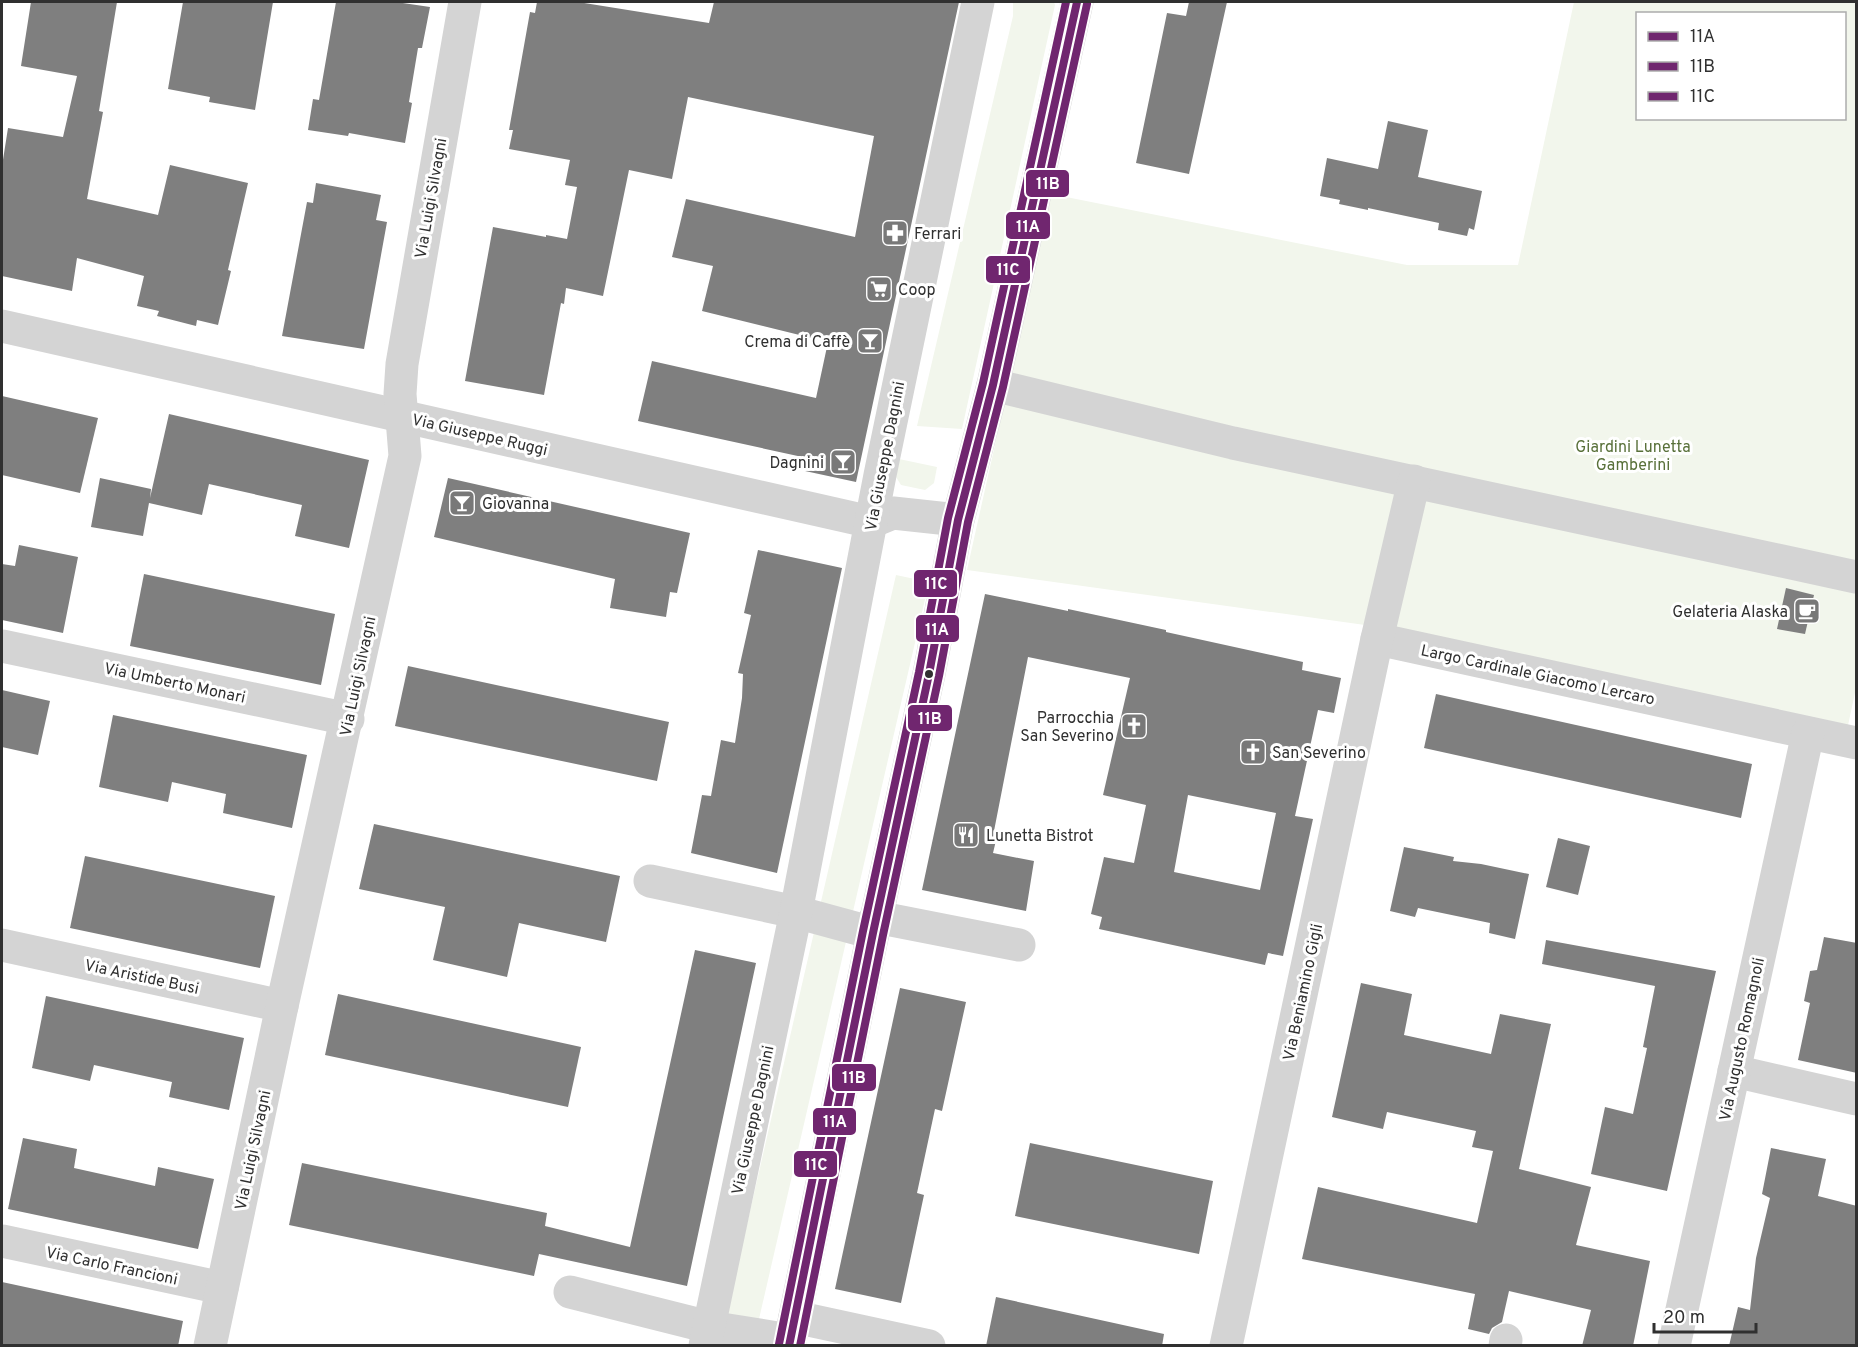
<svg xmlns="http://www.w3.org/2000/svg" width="1858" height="1347" font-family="Overpass,sans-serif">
<rect width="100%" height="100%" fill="#fff"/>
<g fill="#f2f6ec" fill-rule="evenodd">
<path d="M 1013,2 L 1054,2 L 1055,5 L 962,429 L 917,426 L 1013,16 Z"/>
<path d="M 1574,2 L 1856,2 L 1856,688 L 1847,730 L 1365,625 L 967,570 L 1051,194 L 1407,265 L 1518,265 ZM 1638,14 L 1844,14 L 1844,118 L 1638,118 Z"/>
<path d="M 899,459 L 937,467 L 934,483 L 925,490 L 901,485 L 896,477 Z"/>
<path d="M 896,575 L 929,582 L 753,1345 L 719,1346 Z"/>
</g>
<g fill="#7f7f7f" fill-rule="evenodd">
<path d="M 31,2 L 117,2 L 99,111 L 103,112 L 87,199 L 158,215 L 170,165 L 248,183 L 228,270 L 231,271 L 218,325 L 197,320 L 196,326 L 157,316 L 159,311 L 137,306 L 144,276 L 77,258 L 72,291 L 2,276 L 2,166 L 8,128 L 63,137 L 77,76 L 21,66 Z"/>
<path d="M 183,2 L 273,2 L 255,110 L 209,102 L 210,97 L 168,89 Z"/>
<path d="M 336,2 L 396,2 L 430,7 L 422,48 L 418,48 L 409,102 L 412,103 L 405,143 L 349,133 L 348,136 L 308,130 L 313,99 L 319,100 Z"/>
<path d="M 537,2 L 578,2 L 709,23 L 714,2 L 959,2 L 856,482 L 805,471 L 807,458 L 638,421 L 652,361 L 816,398 L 828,342 L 702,311 L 713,266 L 672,257 L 686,199 L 855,237 L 874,136 L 688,97 L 672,179 L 629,170 L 603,296 L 566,288 L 564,304 L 561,303 L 544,395 L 465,381 L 493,227 L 546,237 L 546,235 L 567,239 L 577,187 L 565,185 L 570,160 L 509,149 L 513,130 L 509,130 L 530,12 L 535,13 Z"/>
<path d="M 1189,2 L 1227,2 L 1189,174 L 1136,163 L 1167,13 L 1186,16 Z"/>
<path d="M 1388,121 L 1428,130 L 1418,177 L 1482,191 L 1474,230 L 1469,228 L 1467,236 L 1438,230 L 1439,223 L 1368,208 L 1368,210 L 1339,204 L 1340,200 L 1320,196 L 1327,158 L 1378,169 Z"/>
<path d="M 316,183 L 381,195 L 376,220 L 387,222 L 364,349 L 282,336 L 307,202 L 313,203 Z"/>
<path d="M 2,396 L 98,418 L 80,493 L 2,475 Z"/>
<path d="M 169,414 L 369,460 L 349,548 L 295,536 L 302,505 L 209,484 L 202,515 L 149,503 L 143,536 L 91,527 L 100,478 L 151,489 L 150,498 Z"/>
<path d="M 448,478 L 690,533 L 677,593 L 670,592 L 666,617 L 610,608 L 615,579 L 434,537 Z"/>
<path d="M 19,545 L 78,557 L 63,633 L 2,620 L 2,564 L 15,566 Z"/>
<path d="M 758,550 L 842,568 L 777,873 L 691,853 L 702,795 L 711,796 L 721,740 L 735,743 L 742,698 L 743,674 L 738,673 L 751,615 L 744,613 Z"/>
<path d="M 144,574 L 335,614 L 321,685 L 130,646 Z"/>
<path d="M 1786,588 L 1814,595 L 1805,634 L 1777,629 Z"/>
<path d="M 985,594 L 1068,611 L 1068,609 L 1166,630 L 1166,632 L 1303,662 L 1302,670 L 1341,678 L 1334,713 L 1318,710 L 1295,816 L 1313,819 L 1283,956 L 1268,953 L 1265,965 L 1099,929 L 1102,917 L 1091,914 L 1104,857 L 1134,863 L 1146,805 L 1103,795 L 1130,678 L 1028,657 L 994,831 L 998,832 L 993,853 L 1034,861 L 1026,911 L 922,890 ZM 1188,795 L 1276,813 L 1260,890 L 1174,872 Z"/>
<path d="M 408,666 L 669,722 L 657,781 L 395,726 Z"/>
<path d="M 2,690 L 50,701 L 38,755 L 2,747 Z"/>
<path d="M 1436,694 L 1752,764 L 1741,818 L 1424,748 Z"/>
<path d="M 113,715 L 307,755 L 292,828 L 223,813 L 226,794 L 172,782 L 168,802 L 99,787 Z"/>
<path d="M 374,824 L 620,876 L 606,942 L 519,923 L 507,977 L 433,960 L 445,907 L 359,889 Z"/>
<path d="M 1558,838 L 1590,846 L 1578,895 L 1546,887 Z"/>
<path d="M 1404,847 L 1454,857 L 1453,861 L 1481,864 L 1529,874 L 1515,939 L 1489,933 L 1490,923 L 1418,908 L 1415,917 L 1390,911 Z"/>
<path d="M 85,856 L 275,896 L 260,968 L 70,928 Z"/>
<path d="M 1824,937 L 1857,943 L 1857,1073 L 1798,1060 L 1810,1003 L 1804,1001 L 1810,971 L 1817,970 Z"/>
<path d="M 1546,940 L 1716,971 L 1667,1191 L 1591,1174 L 1605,1107 L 1633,1114 L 1647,1048 L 1643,1047 L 1655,986 L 1542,964 Z"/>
<path d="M 695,950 L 756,963 L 687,1286 L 539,1254 L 534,1276 L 289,1225 L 302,1163 L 547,1213 L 545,1226 L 630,1247 Z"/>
<path d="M 1361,983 L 1412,994 L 1404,1035 L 1491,1054 L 1500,1014 L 1551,1024 L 1519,1169 L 1591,1187 L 1576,1245 L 1650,1261 L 1633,1346 L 1582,1346 L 1591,1310 L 1509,1291 L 1502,1322 L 1492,1328 L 1489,1334 L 1468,1329 L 1475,1294 L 1302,1259 L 1318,1187 L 1477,1223 L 1493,1151 L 1472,1147 L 1476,1131 L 1387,1112 L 1383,1129 L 1332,1117 Z"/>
<path d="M 900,988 L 966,1002 L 942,1111 L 935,1109 L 917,1193 L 924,1195 L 901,1303 L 835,1289 Z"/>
<path d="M 338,994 L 581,1047 L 568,1107 L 325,1055 Z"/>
<path d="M 46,996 L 244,1038 L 229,1110 L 169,1097 L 172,1082 L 94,1065 L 90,1081 L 32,1068 Z"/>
<path d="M 23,1138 L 77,1149 L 74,1168 L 155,1186 L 158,1167 L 214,1179 L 198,1249 L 8,1209 Z"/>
<path d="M 1030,1143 L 1213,1181 L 1199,1254 L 1015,1216 Z"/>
<path d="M 1771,1148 L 1826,1159 L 1818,1196 L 1857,1206 L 1857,1346 L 1729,1346 L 1738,1307 L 1750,1310 L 1756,1258 L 1770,1198 L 1762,1194 Z"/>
<path d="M 2,1282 L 183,1321 L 178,1346 L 2,1346 Z"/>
<path d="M 996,1297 L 1164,1334 L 1162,1346 L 986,1346 Z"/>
</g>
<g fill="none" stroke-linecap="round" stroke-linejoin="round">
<g stroke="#d4d4d4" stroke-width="33">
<path d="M 2,326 L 871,522 L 893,513 L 958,520"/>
<path d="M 993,385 L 1233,443 L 1856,577"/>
<path d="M 1377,639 L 1856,743"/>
<path d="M 2,646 L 348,719"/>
<path d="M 650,881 L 796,912 L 873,933"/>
<path d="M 876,917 L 1019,945"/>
<path d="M 2,945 L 282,1006"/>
<path d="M 1734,1071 L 1856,1099"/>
<path d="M 2,1241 L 222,1288"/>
<path d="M 570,1292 L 709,1327 L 790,1340"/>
<path d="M 795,1317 L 929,1346"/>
<path d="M 210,1346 L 282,1006 L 405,456 L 400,394 L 402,364 L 465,2"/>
<path d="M 705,1346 L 796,912 L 880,475 L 978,2"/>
<path d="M 1226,1346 L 1377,639 L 1414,481"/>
<path d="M 1505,1346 L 1506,1340"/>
<path d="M 1674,1346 L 1808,733"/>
</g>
<path stroke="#d4d4d4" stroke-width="33" d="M 789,1346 L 873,933 L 929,674 L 958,520 L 993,385 L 1077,2"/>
<defs>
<path id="bus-1" d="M 789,1346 L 873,933 L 929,674 L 958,520 L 993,385 L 1077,2"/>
<path id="bus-2" d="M 800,1346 L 883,935 L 939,676 L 968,522 L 1003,387 L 1087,4"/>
<path id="bus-3" d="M 779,1344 L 863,931 L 919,672 L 948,518 L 983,383 L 1066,2"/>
</defs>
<use href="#bus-1" stroke="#fff" stroke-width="12"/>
<use href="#bus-2" stroke="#fff" stroke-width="12"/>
<use href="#bus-3" stroke="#fff" stroke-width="12"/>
<use href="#bus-1" stroke="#70266f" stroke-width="8"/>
<use href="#bus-2" stroke="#70266f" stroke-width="8"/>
<use href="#bus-3" stroke="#70266f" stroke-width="8"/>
</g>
<defs>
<symbol id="pharmacy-square" viewBox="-11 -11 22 22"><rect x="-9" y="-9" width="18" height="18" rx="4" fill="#787878" stroke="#fff"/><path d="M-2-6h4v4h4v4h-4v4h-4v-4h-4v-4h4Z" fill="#fff"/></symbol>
<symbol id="supermarket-square" viewBox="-11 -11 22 22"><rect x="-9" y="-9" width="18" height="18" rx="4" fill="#787878" stroke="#fff"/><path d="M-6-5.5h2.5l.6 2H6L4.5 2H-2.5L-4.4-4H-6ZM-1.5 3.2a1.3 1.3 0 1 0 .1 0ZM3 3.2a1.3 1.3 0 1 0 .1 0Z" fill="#fff"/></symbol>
<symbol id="bar-square" viewBox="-11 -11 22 22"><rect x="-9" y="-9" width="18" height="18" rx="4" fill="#787878" stroke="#fff"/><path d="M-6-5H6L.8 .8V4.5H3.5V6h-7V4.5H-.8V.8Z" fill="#fff"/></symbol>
<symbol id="cafe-square" viewBox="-11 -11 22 22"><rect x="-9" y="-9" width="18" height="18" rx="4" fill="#787878" stroke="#fff"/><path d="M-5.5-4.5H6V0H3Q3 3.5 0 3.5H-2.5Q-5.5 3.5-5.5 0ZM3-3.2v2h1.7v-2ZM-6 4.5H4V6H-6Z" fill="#fff"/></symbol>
<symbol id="church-square" viewBox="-11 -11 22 22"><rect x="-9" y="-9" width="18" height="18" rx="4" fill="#787878" stroke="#fff"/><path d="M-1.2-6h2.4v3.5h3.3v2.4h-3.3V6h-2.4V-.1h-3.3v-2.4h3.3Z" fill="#fff"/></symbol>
<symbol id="restaurant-square" viewBox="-11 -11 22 22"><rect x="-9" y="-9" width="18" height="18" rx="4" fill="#787878" stroke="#fff"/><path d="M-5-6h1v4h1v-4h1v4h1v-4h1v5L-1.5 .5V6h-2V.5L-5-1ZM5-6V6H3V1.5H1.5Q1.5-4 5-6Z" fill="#fff"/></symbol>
</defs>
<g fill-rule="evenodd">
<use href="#pharmacy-square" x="880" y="218" width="30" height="30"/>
<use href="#supermarket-square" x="864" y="274" width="30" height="30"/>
<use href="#bar-square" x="855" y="326" width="30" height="30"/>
<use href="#bar-square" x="828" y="447" width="30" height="30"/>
<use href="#bar-square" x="447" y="488" width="30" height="30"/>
<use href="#cafe-square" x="1792" y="596" width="30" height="30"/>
<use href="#church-square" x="1119" y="711" width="30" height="30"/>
<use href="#church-square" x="1238" y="737" width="30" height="30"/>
<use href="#restaurant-square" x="951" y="820" width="30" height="30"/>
</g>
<circle fill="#303030" stroke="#fff" stroke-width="2" cx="929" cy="674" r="5"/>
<g text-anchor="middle" stroke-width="6" stroke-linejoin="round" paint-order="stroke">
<g font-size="16" fill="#303030" stroke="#fff">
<text transform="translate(430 198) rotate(-80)" y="6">Via Luigi Silvagni</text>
<text transform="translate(480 434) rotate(13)" y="6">Via Giuseppe Ruggi</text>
<text transform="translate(884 456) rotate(-79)" y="6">Via Giuseppe Dagnini</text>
<text transform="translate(1538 674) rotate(12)" y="6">Largo Cardinale Giacomo Lercaro</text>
<text transform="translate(357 676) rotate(-78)" y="6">Via Luigi Silvagni</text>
<text transform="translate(175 682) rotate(12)" y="6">Via Umberto Monari</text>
<text transform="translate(142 976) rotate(12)" y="6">Via Aristide Busi</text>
<text transform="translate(1302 992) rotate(-78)" y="6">Via Beniamino Gigli</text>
<text transform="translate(1741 1039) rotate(-78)" y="6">Via Augusto Romagnoli</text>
<text transform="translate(752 1120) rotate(-78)" y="6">Via Giuseppe Dagnini</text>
<text transform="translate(252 1150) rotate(-78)" y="6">Via Luigi Silvagni</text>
<text transform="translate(112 1265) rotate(12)" y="6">Via Carlo Francioni</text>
</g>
<g font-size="16" fill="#303030" stroke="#fff" text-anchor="start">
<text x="914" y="239">Ferrari</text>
<text x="898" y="295">Coop</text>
<text x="850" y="347" text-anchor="end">Crema di Caffè</text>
<text x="824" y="468" text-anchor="end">Dagnini</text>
<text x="482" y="509">Giovanna</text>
<text x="1788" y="617" text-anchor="end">Gelateria Alaska</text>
<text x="1114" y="723" text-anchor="end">Parrocchia<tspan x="1114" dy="18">San Severino</tspan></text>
<text x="1272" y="758">San Severino</text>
<text x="986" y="841">Lunetta Bistrot</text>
</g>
<g font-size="16" fill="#587039" stroke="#fff">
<text x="1633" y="452">Giardini Lunetta<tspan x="1633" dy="18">Gamberini</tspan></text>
</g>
</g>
<g stroke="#fff" stroke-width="2">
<rect x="1025" y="169" width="45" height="29" rx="6" fill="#70266f"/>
<rect x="1005" y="211" width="46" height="29" rx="6" fill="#70266f"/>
<rect x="985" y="255" width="46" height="29" rx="6" fill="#70266f"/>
<rect x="913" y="569" width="45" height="29" rx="6" fill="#70266f"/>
<rect x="915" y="614" width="45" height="29" rx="6" fill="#70266f"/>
<rect x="907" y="704" width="46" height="28" rx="6" fill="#70266f"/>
<rect x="831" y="1063" width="46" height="29" rx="6" fill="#70266f"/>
<rect x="812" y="1107" width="45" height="29" rx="6" fill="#70266f"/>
<rect x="793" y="1150" width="45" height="28" rx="6" fill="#70266f"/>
</g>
<g font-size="16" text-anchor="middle" font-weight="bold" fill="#fff">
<text x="1048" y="189">11B</text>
<text x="1028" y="232">11A</text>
<text x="1008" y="275">11C</text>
<text x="936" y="589">11C</text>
<text x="937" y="635">11A</text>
<text x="930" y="724">11B</text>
<text x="854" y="1083">11B</text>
<text x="835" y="1127">11A</text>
<text x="816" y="1170">11C</text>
</g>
<rect width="1858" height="1347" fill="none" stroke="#303030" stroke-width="6"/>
<rect x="1636" y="12" width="210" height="108" fill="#ffffff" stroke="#acacac" stroke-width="1.5"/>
<rect x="1648" y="32" width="30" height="9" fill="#70266f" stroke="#acacac" stroke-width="1.5"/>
<text x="1690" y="42" font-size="18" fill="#303030">11A</text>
<rect x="1648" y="62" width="30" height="9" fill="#70266f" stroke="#acacac" stroke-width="1.5"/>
<text x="1690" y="72" font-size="18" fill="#303030">11B</text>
<rect x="1648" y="92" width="30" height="9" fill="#70266f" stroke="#acacac" stroke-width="1.5"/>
<text x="1690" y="102" font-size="18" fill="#303030">11C</text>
<path d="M1654 1323v9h102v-9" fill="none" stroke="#303030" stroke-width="3"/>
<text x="1663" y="1323" font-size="18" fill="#303030" stroke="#ffffff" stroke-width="4.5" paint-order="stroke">20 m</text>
</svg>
